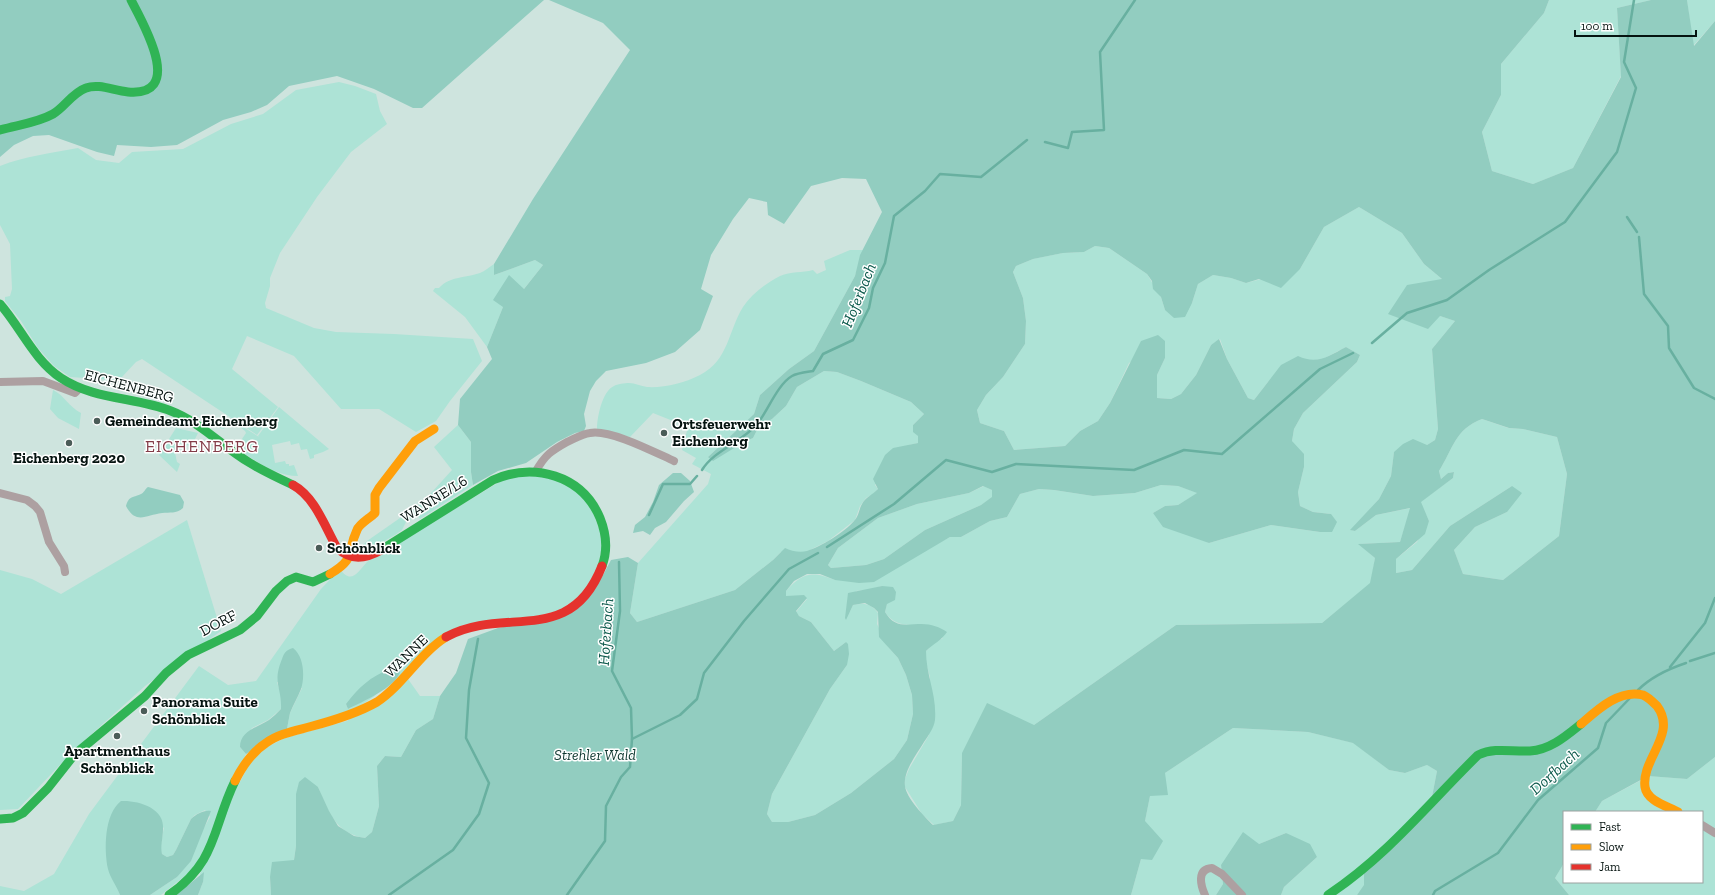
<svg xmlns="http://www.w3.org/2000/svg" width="1715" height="895" font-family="'Zilla Slab',serif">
<rect width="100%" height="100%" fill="#cee4de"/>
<g fill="#ade3d6">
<path d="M 1549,0 L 1651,0 L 1617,8 L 1621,76 L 1573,168 L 1533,184 L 1492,171 L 1482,132 L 1501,95 L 1501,64 L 1544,13 Z"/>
<path d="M 1687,0 L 1715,0 L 1715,21 L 1693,46 Z"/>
<path d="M 339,82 L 355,86 L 376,94 L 380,111 L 387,124 L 351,152 L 317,197 L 280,253 L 270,278 L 270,286 L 265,303 L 266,308 L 314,328 L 336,332 L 394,334 L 473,339 L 482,361 L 450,401 L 436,421 L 416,432 L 379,409 L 341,409 L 294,356 L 247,336 L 232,369 L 278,407 L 257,435 L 142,359 L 136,362 L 121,378 L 114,380 L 70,377 L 54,366 L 38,348 L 21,321 L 5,301 L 5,297 L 10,296 L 12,289 L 10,244 L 0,225 L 0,166 C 25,156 52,153 78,148 L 96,160 L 119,163 L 132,152 L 183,149 L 231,124 L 263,114 L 296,90 Z"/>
<path d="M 1359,207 L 1402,233 L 1424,264 L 1442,279 L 1440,316 L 1455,321 L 1432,349 L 1438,429 L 1435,440 L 1427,445 L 1394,452 L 1391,476 L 1379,499 L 1351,530 L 1355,531 L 1376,515 L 1411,508 L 1400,542 L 1359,544 L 1375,558 L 1371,583 L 1322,623 L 1176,625 L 1034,725 L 962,753 L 961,805 L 953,821 L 934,825 L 922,814 L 905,787 L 905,779 L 909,769 L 929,735 L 930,677 L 926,663 L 926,651 L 935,642 L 943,638 L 923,624 C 908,626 894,626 885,612 L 887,604 L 882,586 L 868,590 L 856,591 L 849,613 L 853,605 C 864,603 871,603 878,613 L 877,624 L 889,648 L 898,658 L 906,675 L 912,695 L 913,714 L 907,740 L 894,759 L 851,793 L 815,815 L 788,822 L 772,822 L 767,814 L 772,794 L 830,689 L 847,665 L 846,642 L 834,651 L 811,622 L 799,616 L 796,612 L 807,599 L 786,596 L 786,591 C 803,572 812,571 835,580 L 931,547 L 950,537 L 961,537 L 990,521 L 1007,517 L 1020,494 L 1039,489 L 1054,490 L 1093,496 L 1135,493 L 1161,485 L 1178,486 L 1198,493 L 1178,505 L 1165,506 L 1153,513 L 1209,543 L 1271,525 L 1320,532 L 1332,532 L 1331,514 L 1313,512 L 1300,506 L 1298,492 L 1304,467 L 1292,441 L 1294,429 L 1303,413 L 1357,362 L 1360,355 L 1346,347 L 1323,359 L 1308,361 L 1268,382 L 1254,400 L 1248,398 L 1227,359 L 1220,339 L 1211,345 L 1196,375 L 1181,394 L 1171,399 L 1157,398 L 1157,375 L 1165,358 L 1165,341 L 1129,363 L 1110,403 L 1098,421 L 1080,431 L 1065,446 L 1014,450 L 1004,431 L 980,423 L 977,410 L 986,395 L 1003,377 L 1025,344 L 1026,321 L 1023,298 L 1013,272 L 1016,266 L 1033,259 L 1063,253 L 1084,252 L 1095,246 L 1109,248 L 1147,274 L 1161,297 L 1165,310 L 1192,303 L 1198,284 L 1213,275 L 1231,278 L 1246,283 L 1300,269 L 1324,227 Z"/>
<path d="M 850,250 L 863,250 L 855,276 L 814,351 L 789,369 L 760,395 L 754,414 L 708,457 L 753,438 L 759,426 L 772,419 L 786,406 L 797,387 L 824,371 L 837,372 L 861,381 L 911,402 L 924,414 L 913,425 L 918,436 L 918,443 L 909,445 L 875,485 L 878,489 L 873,494 L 866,498 L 860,506 L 855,520 L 828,541 L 806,552 L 781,552 L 773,560 L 735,590 L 637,622 L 630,613 L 638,563 L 708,484 L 711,474 L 692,464 L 696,458 L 682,450 L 688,427 L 653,413 L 630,437 L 597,429 C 597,418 602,391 614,386 C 617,384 625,383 629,383 C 635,383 641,386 647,387 C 664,388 685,383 700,375 C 729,360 728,331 743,307 C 752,294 766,283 780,276 C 791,271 802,273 813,270 L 817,274 L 826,270 L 824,261 Z"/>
<path d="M 535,260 L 543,265 L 523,290 L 509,276 L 503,307 L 487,347 L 465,317 L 433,291 L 435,288 L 439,288 C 450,276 466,278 480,273 C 485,271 489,267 494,264 L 494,275 Z"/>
<path d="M 53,390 C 64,395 69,407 81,413 L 79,429 L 58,418 L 50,409 Z"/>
<path d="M 279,407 L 329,449 L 323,452 L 314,455 L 314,458 L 310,459 L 307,449 L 301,450 L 299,443 L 291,445 L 290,441 L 272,445 L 275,463 L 285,461 L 286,464 L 289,464 L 289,466 L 294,465 L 298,476 C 275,476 255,460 236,448 L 246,433 L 245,431 L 231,420 L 224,429 L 220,428 L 224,415 L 259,437 L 258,436 Z"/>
<path d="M 1482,419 L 1508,428 L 1523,429 L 1557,437 L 1567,474 L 1559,536 L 1503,580 L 1463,574 L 1454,550 L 1475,527 L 1507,512 L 1512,486 L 1450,526 L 1412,570 L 1396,573 L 1396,559 L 1417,542 L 1429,521 L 1420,502 L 1453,478 L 1454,472 L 1448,473 L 1441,479 L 1439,471 C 1453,449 1455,429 1482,419 Z"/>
<path d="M 458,425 L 471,442 L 471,472 L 473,485 L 420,519 L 417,515 L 406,522 L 402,530 L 395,535 L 365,552 L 358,550 L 367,541 L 423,502 L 452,470 L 434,447 Z"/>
<path d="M 176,428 L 198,433 L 191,447 L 187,445 L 185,449 L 181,448 L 175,453 L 177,462 L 180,464 L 177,472 L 159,455 Z"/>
<path d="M 540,474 L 556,479 L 572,489 L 585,499 L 593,513 L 600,531 L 602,548 L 597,568 L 591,583 L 576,599 L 558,611 L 532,617 L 462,625 L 399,677 L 346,704 L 348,709 L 377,694 C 350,716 320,720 287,729 L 290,713 L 302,688 L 277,682 L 282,698 L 281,709 L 268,720 L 252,728 L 240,747 L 246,754 L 202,855 L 191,871 L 161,895 L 150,895 L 177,877 L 210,817 L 205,810 L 195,815 L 191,819 L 176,850 L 173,855 L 167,857 L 162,854 L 160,849 L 164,827 L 118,889 L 120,895 L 0,895 L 0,886 L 24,891 L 54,874 L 89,814 L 199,666 L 228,685 L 256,681 L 321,589 L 340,569 C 351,585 358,572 367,562 L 506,478 Z"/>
<path d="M 984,486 L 992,490 L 993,497 L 981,505 L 925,530 L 884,559 L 866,565 L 831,568 L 828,565 L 838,548 L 878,518 L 917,504 L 969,493 Z"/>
<path d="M 187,520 L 221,631 L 145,686 L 75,749 L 18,809 L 0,810 L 0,570 L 32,579 L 61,594 Z"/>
<path d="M 408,679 L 420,696 L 440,696 L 433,719 L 416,730 L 401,757 L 385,756 L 377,766 L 379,806 L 372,832 L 365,838 C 335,833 329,812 318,787 L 296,812 L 296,846 L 294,860 L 270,877 L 271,895 L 198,895 L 203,882 L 200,874 L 230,801 L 251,761 L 267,747 L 285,738 L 347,721 Z"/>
<path d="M 1233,728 L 1308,732 L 1354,743 L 1389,770 L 1405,773 L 1427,765 L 1437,771 L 1431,802 L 1357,895 L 1281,895 L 1284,887 L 1317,857 L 1286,833 L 1259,844 L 1221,865 L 1223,884 L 1216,895 L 1131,895 L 1141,859 L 1145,821 L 1150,796 L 1165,773 Z"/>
<path d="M 1715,757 L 1715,895 L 1569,895 L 1555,878 L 1564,863 L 1564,882 L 1702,882 L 1702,812 L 1595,812 L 1602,801 L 1649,776 L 1687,779 Z"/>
</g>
<g fill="#92cdc0" fill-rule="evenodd">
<path d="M 0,0 L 544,0 L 422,108 L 413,108 L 374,89 L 337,76 L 289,86 L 267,105 L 251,112 L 223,120 L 177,145 L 151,147 L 117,145 L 114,156 L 97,152 L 49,135 L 33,136 L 14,145 L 0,157 Z"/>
<path d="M 549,0 L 1549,0 L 1544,13 L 1501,64 L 1501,95 L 1482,132 L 1492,171 L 1533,184 L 1573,168 L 1621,77 L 1617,8 L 1651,0 L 1687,0 L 1694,46 L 1715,21 L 1715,757 L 1687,779 L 1648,776 L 1602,801 L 1595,812 L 1564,812 L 1564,863 L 1555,878 L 1569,895 L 1357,895 L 1364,885 L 1364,868 L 1431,802 L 1437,771 L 1427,765 L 1405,773 L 1389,770 L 1353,743 L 1308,732 L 1233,728 L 1165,773 L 1168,795 L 1150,796 L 1145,821 L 1163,841 L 1152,860 L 1141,859 L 1131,895 L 271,895 L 270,877 L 272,862 L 294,860 L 296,846 L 296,794 L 299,782 L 305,777 L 318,787 L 329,811 L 338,826 L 354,836 L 365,838 L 372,832 L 379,806 L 377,766 L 385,756 L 401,757 L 416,730 L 433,719 L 440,696 L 456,673 L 468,639 L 498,628 L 566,615 L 602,577 L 611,560 L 628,557 L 638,563 L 630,613 L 637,622 L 735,590 L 773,560 L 785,548 C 791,551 800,553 807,551 C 820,547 845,532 854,521 C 859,516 859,509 862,504 C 866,497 872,495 878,489 L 873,479 L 885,455 L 893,448 L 918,443 L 918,436 L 913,432 L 913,425 L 924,414 L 911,402 L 861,381 L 837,372 L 824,371 L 797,387 L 786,406 L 772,419 L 759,426 L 753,438 L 744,442 L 713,461 L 708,457 L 754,414 L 760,395 L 789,369 L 814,351 L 855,276 L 860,255 L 882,212 L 866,179 L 842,178 L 811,186 L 784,224 L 768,215 L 767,202 L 749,198 L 733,219 L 711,255 L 701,289 L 713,296 L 700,330 L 675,352 L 646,363 L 606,371 L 596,381 L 590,391 L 584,414 L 586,426 L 584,431 L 575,433 L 557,442 L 526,463 L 498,471 L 473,485 L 471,472 L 471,442 L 458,425 L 460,399 L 492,359 L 487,347 L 503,307 L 493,300 L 509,275 L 524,289 L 543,265 L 535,260 L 494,275 L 494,264 L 533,199 L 630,50 L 603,23 ZM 1359,207 L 1402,233 L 1424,264 L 1442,279 L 1407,285 L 1388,314 L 1428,329 L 1440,316 L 1455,321 L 1432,349 L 1438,429 L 1435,440 L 1427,445 L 1413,439 L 1403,444 L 1394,452 L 1391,476 L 1379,499 L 1350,530 L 1355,531 L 1376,515 L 1410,508 L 1400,542 L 1358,544 L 1375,558 L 1370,583 L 1322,623 L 1176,625 L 1034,725 L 987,703 L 962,753 L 961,805 L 953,821 L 933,825 C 925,817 906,798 905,786 C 903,771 917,754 924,742 C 928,736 934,728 935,720 C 937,694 926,676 926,651 C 933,644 942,640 947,632 C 940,627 931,624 922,624 C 907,624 895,629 885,612 L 887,604 L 895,600 L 896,592 L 893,587 L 882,586 L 848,593 L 845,618 L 846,620 L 853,605 L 865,603 L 874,608 L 878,612 L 879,637 L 898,658 L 906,675 L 912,695 L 913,714 L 907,740 L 894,759 L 851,793 L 815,815 L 788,822 L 772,822 L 767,814 L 772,794 L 830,689 L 847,665 L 849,654 L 848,644 L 846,642 L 834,651 L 811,622 L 799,616 L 796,611 L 807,598 L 804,595 L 786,596 L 786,591 L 794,581 L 807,574 L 820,574 L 835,580 L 859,583 L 874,582 L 950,537 L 961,537 L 990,521 L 1007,517 L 1020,494 L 1039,489 L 1054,490 L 1093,496 L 1135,493 L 1161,485 L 1178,486 L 1197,493 L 1178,505 L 1165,506 L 1153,513 L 1163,527 L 1209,543 L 1271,525 L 1320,532 L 1332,532 L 1337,522 L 1331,514 L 1313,512 L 1300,506 L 1298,492 L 1304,467 L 1304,454 L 1292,441 L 1294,429 L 1303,413 L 1357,362 L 1360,355 L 1346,347 C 1329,356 1317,365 1298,356 L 1281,365 L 1254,400 L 1248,398 L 1227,359 L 1219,339 L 1211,345 L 1196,375 L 1181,394 L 1171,399 L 1157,398 L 1157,375 L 1165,358 L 1165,341 L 1158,335 L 1141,341 L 1110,403 L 1098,421 L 1080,431 L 1065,446 L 1014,450 L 1004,431 L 980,423 L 977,410 L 986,395 L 1003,377 L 1025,344 L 1026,321 L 1023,298 L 1013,272 L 1016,266 L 1033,259 L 1063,253 L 1084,252 L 1095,246 L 1109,248 L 1147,274 L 1152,281 L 1153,289 L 1161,297 L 1165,310 L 1174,318 L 1185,317 L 1192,303 L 1198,284 L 1213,275 L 1231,278 L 1246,283 L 1259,279 L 1281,288 L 1300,269 L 1324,227 ZM 1482,419 L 1509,428 L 1523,429 L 1557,437 L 1567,474 L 1559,536 L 1503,580 L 1463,574 L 1454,550 L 1475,527 L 1507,512 L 1522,493 L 1512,486 L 1450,526 L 1412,570 L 1396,573 L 1396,559 L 1425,534 L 1429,521 L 1421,502 L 1453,478 L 1454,472 L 1448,473 L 1441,479 L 1439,471 C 1453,449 1455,429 1482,419 ZM 983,486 L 992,490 L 992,497 L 981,505 L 925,530 L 884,559 L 866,565 L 831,568 L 828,565 L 838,548 L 878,518 L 917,504 L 969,493 Z"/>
<path d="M 673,473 L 681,473 L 690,481 L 694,492 L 684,501 L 666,522 L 655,528 L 650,535 L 643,531 L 633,533 L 635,525 L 645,517 L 653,502 L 659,485 Z"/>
<path d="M 148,487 L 180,495 L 184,502 L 183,508 C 176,514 170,512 162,513 C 146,515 136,525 126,506 C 129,496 132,498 141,494 C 144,493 145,489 148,487 Z"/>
<path d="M 293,648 C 304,656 305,677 301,689 C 298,697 293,705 290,713 C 289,718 288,723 287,729 L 246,754 L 240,747 C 240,731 258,727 269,720 C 273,717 277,713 281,709 C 282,687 272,683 282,659 C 284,653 286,650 293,648 Z"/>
<path d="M 390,669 L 396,669 L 400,672 C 396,687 362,702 348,709 L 346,704 C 359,687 370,677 390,669 Z"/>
<path d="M 121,801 C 138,800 165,808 163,829 C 163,838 160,846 162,854 L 167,857 L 173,855 L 176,850 L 191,819 C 197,814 203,810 211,811 L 191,861 L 177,877 L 150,895 L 120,895 C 117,886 110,878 108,869 C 104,850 104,814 121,801 Z"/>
<path d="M 1243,832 L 1259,844 L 1286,833 L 1310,844 L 1317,857 L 1284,887 L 1281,895 L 1216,895 L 1223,884 L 1221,865 Z"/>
<path d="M 204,872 L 203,882 L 198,895 L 176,895 Z"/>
</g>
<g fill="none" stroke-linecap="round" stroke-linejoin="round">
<g stroke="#68b0a0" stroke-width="2.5">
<path d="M 1045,142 L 1068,148 L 1072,132 L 1104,130 L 1100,52 L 1135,0"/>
<path d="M 1627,217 L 1637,232"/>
<path d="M 1639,237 L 1644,294 L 1668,326 L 1669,348 L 1694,388 L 1715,399"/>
<path d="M 1372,343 L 1407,313 L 1447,300 L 1489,270 L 1565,222 L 1617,152 L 1636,88 L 1624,62 L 1634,0"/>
<path d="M 702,470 C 714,450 743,442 758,423 C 768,410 778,384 792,376 C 797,373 807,372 813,371 L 823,354 L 853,340 L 869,308 L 873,288 L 885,263 L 894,216 L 925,191 L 940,174 L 981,177 L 1027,140"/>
<path d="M 649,515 L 663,484 L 690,484 L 697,476"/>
<path d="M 827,547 L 894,504 L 946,460 L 992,472 L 1016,464 L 1134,470 L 1184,450 L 1222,454 L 1320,369 L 1353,353"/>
<path d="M 1690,661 L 1715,653"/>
<path d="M 1670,667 L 1705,623 L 1715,598"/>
<path d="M 1638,690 C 1651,677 1668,669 1686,663"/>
<path d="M 632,739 L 680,715 L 697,699 L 704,673 L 744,621 L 789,569 L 818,553"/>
<path d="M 389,895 L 453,850 L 479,814 L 489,783 L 466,738 L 469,690 L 478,639"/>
<path d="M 567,895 L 605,841 L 606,806 L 621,777 L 630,767 L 632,739 L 631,708 L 612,671 L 620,611 L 619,562"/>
<path d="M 1433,895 L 1435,891 L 1498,853 L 1538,800 L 1598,748 L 1606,723 L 1630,698"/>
</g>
<g stroke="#ada0a1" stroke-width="8">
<path d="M 0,382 L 43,381 L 75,393 L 79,389"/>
<path d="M 536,471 C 545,455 551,451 567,442 C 574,439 582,434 590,433 C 610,429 654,452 674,461"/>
<path d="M 0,493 L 27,500 L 35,506 L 40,512 L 49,542 L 64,566 L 65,572"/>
<path d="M 1702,825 L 1715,833"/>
<path d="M 1205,895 C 1201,886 1196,869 1212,868 L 1222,874 L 1242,895"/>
</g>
<g stroke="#30b455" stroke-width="9">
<path d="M 0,130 C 17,125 37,123 53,114 C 65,107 72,93 86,88 C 99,83 114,91 128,92 C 186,97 143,23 131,0"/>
<path d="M 0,304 C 21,328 34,360 61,378 C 94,400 136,397 171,411 C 200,422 223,447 250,463 C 263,471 278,478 293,485"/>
<path d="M 381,550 L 493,480 C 534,462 582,475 600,518 C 606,533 608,550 602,566"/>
<path d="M 0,819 L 13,818 L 23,813 L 48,788 L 74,755 L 145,696 L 166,673 L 188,655 L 240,630 L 257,616 L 276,591 L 287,581 L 296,577 L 313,582 L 330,574"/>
<path d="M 169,895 C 218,861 212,828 235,781"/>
<path d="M 1328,895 C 1387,856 1428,804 1478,755 C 1496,747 1511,752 1530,751 C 1550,750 1566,736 1581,724"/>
</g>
<g stroke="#ff9f0a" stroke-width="9">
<path d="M 330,574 C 357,558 346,553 357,530 C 359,524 370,518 375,513 L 375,495 L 379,488 L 415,441 L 434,429"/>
<path d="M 1581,724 C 1597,710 1619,689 1643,695 C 1648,697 1653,702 1657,706 C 1678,734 1641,759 1645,787 C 1647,801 1667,806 1678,812"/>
<path d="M 235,781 C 242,767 252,752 266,743 C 278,734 294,731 309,727 C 332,721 356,714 377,702 C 402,686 419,654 446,637"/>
</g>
<g stroke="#e5322d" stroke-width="9">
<path d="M 293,485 C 315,497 325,527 337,548 C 351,561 365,559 381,550"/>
<path d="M 446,637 C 505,605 570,648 602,566"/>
</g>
</g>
<g fill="#4b5c58" stroke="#fff" stroke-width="1.5">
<circle cx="97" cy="421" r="4"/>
<circle cx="664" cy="433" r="4"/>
<circle cx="69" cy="443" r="4"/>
<circle cx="319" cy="548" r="4"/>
<circle cx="144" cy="711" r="4"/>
<circle cx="117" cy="736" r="4"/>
</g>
<g text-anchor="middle" stroke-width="3" stroke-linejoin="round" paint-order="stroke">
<g font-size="15" fill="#051310" stroke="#fff">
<text transform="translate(129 386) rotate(15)" y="5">EICHENBERG</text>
<text transform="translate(434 499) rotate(-32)" y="5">WANNE/L6</text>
<text transform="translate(218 623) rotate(-28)" y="5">DORF</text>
<text transform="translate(406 656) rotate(-44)" y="5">WANNE</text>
</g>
<g font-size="15" font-weight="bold" fill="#051310" stroke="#fff" text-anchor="start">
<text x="105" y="426">Gemeindeamt Eichenberg</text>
<text x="672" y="429">Ortsfeuerwehr<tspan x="672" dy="17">Eichenberg</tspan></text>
<text x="69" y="463" text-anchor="middle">Eichenberg 2020</text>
<text x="327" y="553">Schönblick</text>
<text x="152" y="707">Panorama Suite<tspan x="152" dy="17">Schönblick</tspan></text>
<text x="117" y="756" text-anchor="middle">Apartmenthaus<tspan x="117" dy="17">Schönblick</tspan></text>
</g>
<g font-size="15" font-style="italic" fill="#0e3830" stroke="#fff">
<text x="595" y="760">Strehler Wald</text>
</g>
<g font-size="16" font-style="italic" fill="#0b594b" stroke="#fff">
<text transform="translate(858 295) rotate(-68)" y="6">Hoferbach</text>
<text transform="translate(605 632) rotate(-86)" y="6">Hoferbach</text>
<text transform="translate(1554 771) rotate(-42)" y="6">Dorfbach</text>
</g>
<g font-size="17" letter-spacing="1" fill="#833b47" stroke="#fff">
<text x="202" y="452">EICHENBERG</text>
</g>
</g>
<rect x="1563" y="811" width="140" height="72" fill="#ffffff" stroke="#9ba19f"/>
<rect x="1571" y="824" width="20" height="6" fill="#30b455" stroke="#9ba19f"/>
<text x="1599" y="831" font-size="12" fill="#051310">Fast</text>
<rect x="1571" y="844" width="20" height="6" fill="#ff9f0a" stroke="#9ba19f"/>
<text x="1599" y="851" font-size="12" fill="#051310">Slow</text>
<rect x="1571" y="864" width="20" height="6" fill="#e5322d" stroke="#9ba19f"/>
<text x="1599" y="871" font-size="12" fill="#051310">Jam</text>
<path d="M1575 30v6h121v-6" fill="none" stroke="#051310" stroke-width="2"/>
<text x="1581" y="30" font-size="12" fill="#051310" stroke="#ffffff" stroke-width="3" paint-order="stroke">100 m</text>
</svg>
